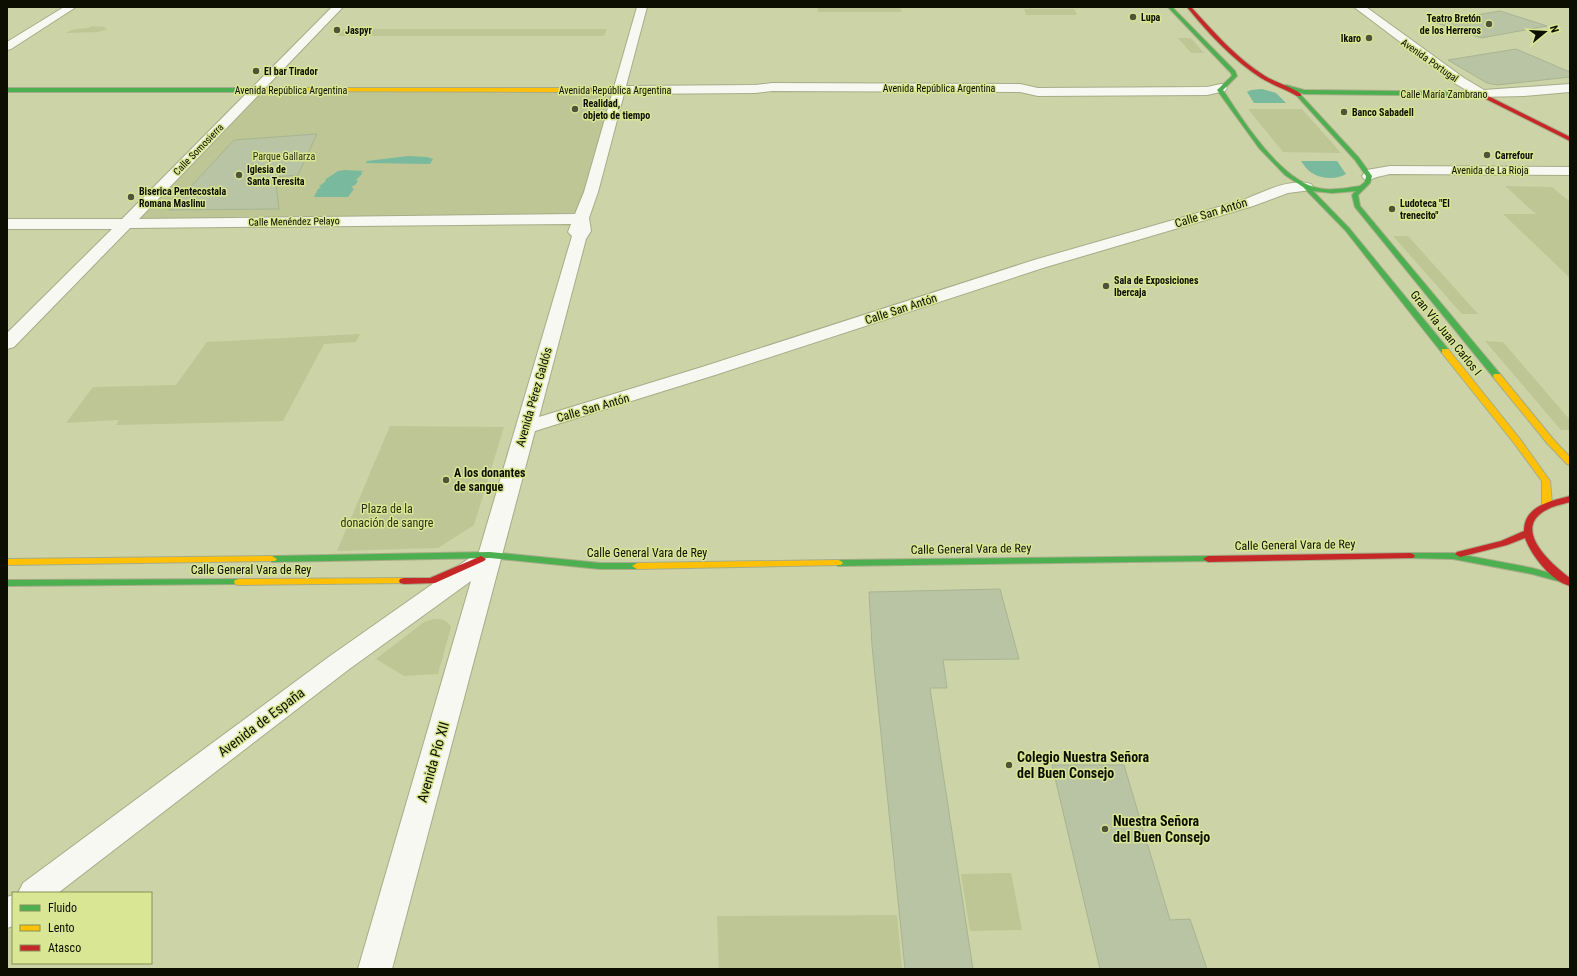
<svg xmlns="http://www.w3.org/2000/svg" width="1577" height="976" font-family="'Roboto Condensed',sans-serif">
<rect width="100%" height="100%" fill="#ccd3a6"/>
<g fill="#bec695">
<path d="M 817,7 L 900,7 L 902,12 L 818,12 Z"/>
<path d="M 1024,9 L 1074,9 L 1077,15 L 1026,15 Z"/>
<path d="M 92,26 L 104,27 L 107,29 L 98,32 L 66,33 C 77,26 84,31 92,26 Z"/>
<path d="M 344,29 L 607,29 L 604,36 L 337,36 Z"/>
<path d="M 1178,38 L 1191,38 L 1204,53 L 1191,53 Z"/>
<path d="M 255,90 L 618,90 L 582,219 L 126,224 Z"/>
<path d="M 1248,109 L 1302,109 L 1341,153 L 1283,152 Z"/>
<path d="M 1505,186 L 1552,187 L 1570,202 L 1570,278 L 1503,214 L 1536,214 Z"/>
<path d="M 1393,236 L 1408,236 L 1478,314 L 1462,314 Z"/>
<path d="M 360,334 L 356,342 L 324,344 L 283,421 L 116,425 L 119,420 L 66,423 L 93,387 L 176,385 L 207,342 Z"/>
<path d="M 1485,341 L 1503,342 L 1570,420 L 1570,430 L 1561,430 Z"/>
<path d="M 390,426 L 504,427 L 474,525 L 438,548 L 337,551 Z"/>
<path d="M 433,619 C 441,619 446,619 451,627 L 438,674 L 404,676 L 376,659 L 424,622 Z"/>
<path d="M 1011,873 L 1022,930 L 970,931 L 961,874 Z"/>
<path d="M 897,915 L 902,969 L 719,969 L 717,916 Z"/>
</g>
<g fill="#79b99d">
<path d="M 1262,89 L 1276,93 L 1286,103 L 1254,103 L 1247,92 L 1251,90 Z"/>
<path d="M 408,156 L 427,157 L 433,159 L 430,164 L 366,163 L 367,161 Z"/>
<path d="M 1301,161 L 1337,161 L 1346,174 C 1337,180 1321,179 1312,173 C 1307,170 1304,165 1301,161 Z"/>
<path d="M 344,170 L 364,171 L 361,172 L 362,174 L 356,180 L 358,181 L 355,185 L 351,187 L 354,189 L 348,197 L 314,197 L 318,189 L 321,187 L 319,186 L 325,182 L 326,179 L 338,171 Z"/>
</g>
<g fill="#b8c4a4" stroke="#a8b492">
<path d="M 1500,11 L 1547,26 L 1481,38 L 1434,22 Z"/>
<path d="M 1516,49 L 1570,72 L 1570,77 L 1497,85 L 1487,83 L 1448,60 Z"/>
<path d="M 317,134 L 298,175 L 275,177 L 279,209 L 169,210 L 234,140 Z"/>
<path d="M 1000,589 L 1019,659 L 943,660 L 947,688 L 930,688 L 973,969 L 905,969 L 872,646 L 869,592 Z"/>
<path d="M 1052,765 L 1124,765 L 1170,920 L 1190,919 L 1207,969 L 1100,969 Z"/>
</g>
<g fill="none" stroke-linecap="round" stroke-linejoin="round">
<defs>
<g id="street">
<path d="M 64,7 L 76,7 L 11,49 L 7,50 L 7,42 Z"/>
<path d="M 332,7 L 343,7 L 139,219 L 575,214 L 584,192 L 637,7 L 647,7 L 626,86 L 755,85 L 772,83 L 1020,84 L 1038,88 L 1207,87 L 1221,84 L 1225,85 L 1227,88 L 1225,91 L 1207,95 L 1038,96 L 1020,92 L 772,91 L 755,93 L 624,94 L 598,192 L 589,218 L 591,231 L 586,239 L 539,417 L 702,367 L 1034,260 L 1243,200 C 1263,192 1289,178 1311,184 L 1313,187 L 1311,190 L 1288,193 L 1253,206 L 1046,267 L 715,375 L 535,431 L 392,969 L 358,969 L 471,581 L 348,670 L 58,893 L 18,893 L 23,883 L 330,656 L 471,557 L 478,555 L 572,236 L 568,232 L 571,224 L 130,228 L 14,347 L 7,349 L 7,333 L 112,229 L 7,229 L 7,219 L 122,219 Z"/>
<path d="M 1354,7 L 1366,7 L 1464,78 L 1484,90 L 1570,84 L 1570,92 L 1524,96 L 1478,97 L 1456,84 Z"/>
<path d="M 1390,166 L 1570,167 L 1570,175 L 1390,174 L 1377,177 L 1369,180 L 1364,179 L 1362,176 L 1367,170 Z"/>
<path d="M 13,895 L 13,926 L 7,928 L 7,897 Z"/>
</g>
<g id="fast">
<path d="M 1168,7 L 1172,7 L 1235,71 L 1237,76 L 1223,90 C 1243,121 1278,176 1314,187 C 1328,192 1346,188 1360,186 L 1365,182 L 1366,176 L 1355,160 L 1297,96 L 1296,95 L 1299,93 L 1359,158 L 1372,176 L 1370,183 L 1358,195 L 1360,206 L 1500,374 L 1501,376 L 1500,378 L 1494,378 L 1355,207 L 1352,195 L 1356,191 L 1332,193 L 1313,191 L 1349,228 L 1448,349 L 1448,353 L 1442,353 L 1345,230 L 1303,187 L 1285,175 L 1259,148 L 1217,90 L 1232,76 L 1231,73 Z"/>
<path d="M 1286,85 L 1304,90 L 1480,92 L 1483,94 L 1480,96 L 1304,94 L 1284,88 L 1283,87 Z"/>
<path d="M 7,88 L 244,88 L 247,90 L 244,92 L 7,92 Z"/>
<path d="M 490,552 L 600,563 L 637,563 L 642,566 L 637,569 L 600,569 L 490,558 L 272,562 L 267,559 L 272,556 Z"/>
<path d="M 1410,553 L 1453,553 L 1532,568 L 1568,578 L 1570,580 L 1568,582 L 1565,583 L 1532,574 L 1453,559 L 1407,558 L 1405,556 L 1407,554 Z"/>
<path d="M 1208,556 L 1211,557 L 1213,559 L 1211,561 L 838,566 L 833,563 L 838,560 Z"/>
<path d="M 239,579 L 243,580 L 244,582 L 243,584 L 7,586 L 7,580 Z"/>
</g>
<g id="slow">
<path d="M 244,88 L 562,88 L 565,90 L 562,92 L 242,91 L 241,90 Z"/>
<path d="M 1442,349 L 1448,349 L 1520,439 L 1550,481 L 1552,504 L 1550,506 L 1544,506 L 1542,504 L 1542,481 L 1514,443 L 1442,353 Z"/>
<path d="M 1494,374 L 1500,374 L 1553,439 L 1570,457 L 1570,465 L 1567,464 L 1547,443 L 1494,378 L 1493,376 Z"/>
<path d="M 272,556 L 277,559 L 275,561 L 7,565 L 7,559 Z"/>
<path d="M 838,560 L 841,561 L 843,563 L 841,565 L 637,569 L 632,566 L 637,563 Z"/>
<path d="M 404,578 L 408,579 L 409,581 L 408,583 L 239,585 L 235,584 L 234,582 L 235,580 L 239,579 Z"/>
</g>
<g id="jam">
<path d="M 1187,7 L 1191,7 C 1214,32 1236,58 1265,76 C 1276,83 1290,86 1301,94 L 1301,96 L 1297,96 C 1286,89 1272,85 1261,78 C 1233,60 1208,33 1187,7 Z"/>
<path d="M 618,88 L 620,89 L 620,91 L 562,92 L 559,90 L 562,88 Z"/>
<path d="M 1478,93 L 1482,93 L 1570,137 L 1570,141 L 1478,95 Z"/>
<path d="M 1570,496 L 1570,502 C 1559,505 1548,507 1539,515 C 1517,535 1555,567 1570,578 L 1570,586 C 1551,581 1531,555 1525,538 L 1507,545 L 1460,557 L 1455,554 L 1457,552 L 1501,541 L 1524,531 C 1524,506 1550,501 1570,496 Z"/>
<path d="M 1410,553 L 1413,554 L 1415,556 L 1413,558 L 1208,562 L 1203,559 L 1208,556 Z"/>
<path d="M 481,556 L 486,559 L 484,561 L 435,583 L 404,584 L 400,583 L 399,581 L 400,579 L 404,578 L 430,578 Z"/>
</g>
</defs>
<use href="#street" stroke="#a7ac88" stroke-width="2"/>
<use href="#fast" stroke="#a7ac88" stroke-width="2"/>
<use href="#slow" stroke="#a7ac88" stroke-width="2"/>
<use href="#jam" stroke="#a7ac88" stroke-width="2"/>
<use href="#street" fill="#f7f8f2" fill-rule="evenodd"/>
<use href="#fast" fill="#4caf50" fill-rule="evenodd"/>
<use href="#slow" fill="#ffc107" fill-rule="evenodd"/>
<use href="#jam" fill="#c62828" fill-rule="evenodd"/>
</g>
<g fill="#4f533a" stroke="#d9e693" stroke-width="1.5">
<circle cx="1133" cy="17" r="4"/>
<circle cx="1489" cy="24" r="4"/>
<circle cx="337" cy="30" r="4"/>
<circle cx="1369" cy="38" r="4"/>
<circle cx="256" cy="71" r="4"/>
<circle cx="575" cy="109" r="4"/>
<circle cx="1344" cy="112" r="4"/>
<circle cx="1487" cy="155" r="4"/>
<circle cx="239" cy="175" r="4"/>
<circle cx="131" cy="197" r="4"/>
<circle cx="1392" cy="209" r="4"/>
<circle cx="1106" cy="286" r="4"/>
<circle cx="446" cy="480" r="4"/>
<circle cx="1009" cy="765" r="4"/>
<circle cx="1105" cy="829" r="4"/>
</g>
<g text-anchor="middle" stroke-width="3" stroke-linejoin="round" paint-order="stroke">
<g font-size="10" font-weight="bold" fill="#0b0e00" stroke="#d9e693" text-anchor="start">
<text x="1141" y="21">Lupa</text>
<text x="1481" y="22" text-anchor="end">Teatro Bretón<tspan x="1481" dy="12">de los Herreros</tspan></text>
<text x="345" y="34">Jaspyr</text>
<text x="1361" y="42" text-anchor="end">Ikaro</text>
<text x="264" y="75">El bar Tirador</text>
<text x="583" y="107">Realidad,<tspan x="583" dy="12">objeto de tiempo</tspan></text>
<text x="1352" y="116">Banco Sabadell</text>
<text x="1495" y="159">Carrefour</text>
<text x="247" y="173">Iglesia de<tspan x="247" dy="12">Santa Teresita</tspan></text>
<text x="139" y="195">Biserica Pentecostala<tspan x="139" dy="12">Romana Maslinu</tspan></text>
<text x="1400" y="207">Ludoteca "El<tspan x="1400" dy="12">trenecito"</tspan></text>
<text x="1114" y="284">Sala de Exposiciones<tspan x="1114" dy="12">Ibercaja</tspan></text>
</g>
<g font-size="10" fill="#0b0e00" stroke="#d9e693">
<text transform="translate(1430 60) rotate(35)" y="4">Avenida Portugal</text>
<text x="939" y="92">Avenida República Argentina</text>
<text x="291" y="94">Avenida República Argentina</text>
<text x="615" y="94">Avenida República Argentina</text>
<text x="1444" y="98">Calle María Zambrano</text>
<text transform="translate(198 149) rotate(-46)" y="4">Calle Somosierra</text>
<text x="1490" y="174">Avenida de La Rioja</text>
<text transform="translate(294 221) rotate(-1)" y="4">Calle Menéndez Pelayo</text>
</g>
<g font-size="10" fill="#2c3012" stroke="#d9e693">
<text x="284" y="160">Parque Gallarza</text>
</g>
<g font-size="12" fill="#0b0e00" stroke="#d9e693">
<text transform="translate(1211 213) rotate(-17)" y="4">Calle San Antón</text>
<text transform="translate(901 309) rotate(-18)" y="4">Calle San Antón</text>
<text transform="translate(1446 333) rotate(51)" y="4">Gran Vía Juan Carlos I</text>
<text transform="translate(534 397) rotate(-74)" y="4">Avenida Pérez Galdós</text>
<text transform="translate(593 408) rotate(-16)" y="4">Calle San Antón</text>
<text transform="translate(1295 545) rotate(-1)" y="4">Calle General Vara de Rey</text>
<text transform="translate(971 549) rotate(-1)" y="4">Calle General Vara de Rey</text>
<text x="647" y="557">Calle General Vara de Rey</text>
<text x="251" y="574">Calle General Vara de Rey</text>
</g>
<g font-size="12" font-weight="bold" fill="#0b0e00" stroke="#d9e693" text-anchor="start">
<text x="454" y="477">A los donantes<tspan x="454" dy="14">de sangue</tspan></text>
</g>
<g font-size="12" fill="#2c3012" stroke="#d9e693">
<text x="387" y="513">Plaza de la<tspan x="387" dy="14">donación de sangre</tspan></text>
</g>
<g font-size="14" fill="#0b0e00" stroke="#d9e693">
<text transform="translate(261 722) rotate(-37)" y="5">Avenida de España</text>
<text transform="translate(433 762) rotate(-74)" y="5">Avenida Pío XII</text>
</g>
<g font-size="14" font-weight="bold" fill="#0b0e00" stroke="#d9e693" text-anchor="start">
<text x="1017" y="762">Colegio Nuestra Señora<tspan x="1017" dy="16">del Buen Consejo</tspan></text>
<text x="1113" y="826">Nuestra Señora<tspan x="1113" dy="16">del Buen Consejo</tspan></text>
</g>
</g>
<rect width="1577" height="976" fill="none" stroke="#0b0e00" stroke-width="16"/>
<rect x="12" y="892" width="140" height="72" fill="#d9e693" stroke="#879058"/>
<rect x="20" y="905" width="20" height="6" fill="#4caf50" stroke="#879058"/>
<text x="48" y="912" font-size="12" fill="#0b0e00">Fluido</text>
<rect x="20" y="925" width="20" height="6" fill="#ffc107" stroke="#879058"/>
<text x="48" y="932" font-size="12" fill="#0b0e00">Lento</text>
<rect x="20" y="945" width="20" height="6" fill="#c62828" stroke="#879058"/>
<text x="48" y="952" font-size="12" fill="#0b0e00">Atasco</text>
<g transform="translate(1545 32) rotate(72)" stroke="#d9e693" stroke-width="3" paint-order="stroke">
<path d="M0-3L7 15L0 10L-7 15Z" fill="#0b0e00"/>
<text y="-6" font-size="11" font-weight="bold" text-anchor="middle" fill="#0b0e00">N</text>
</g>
</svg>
